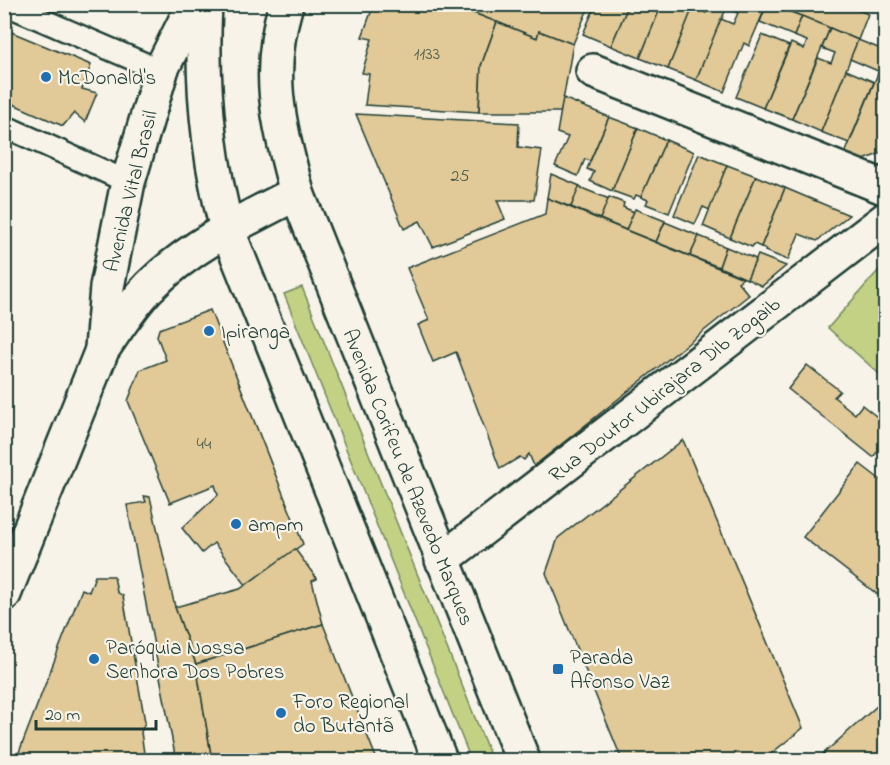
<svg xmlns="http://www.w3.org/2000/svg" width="890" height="765" font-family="'Indie Flower',sans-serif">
<rect width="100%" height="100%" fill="#f7f3e8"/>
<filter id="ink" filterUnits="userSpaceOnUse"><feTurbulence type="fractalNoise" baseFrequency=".0167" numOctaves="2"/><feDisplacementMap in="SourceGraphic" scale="12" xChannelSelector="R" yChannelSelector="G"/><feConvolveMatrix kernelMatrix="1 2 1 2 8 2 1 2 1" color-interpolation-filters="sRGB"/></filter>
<g filter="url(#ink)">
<g fill="#c3d185" stroke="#71875c" stroke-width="1.5">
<path d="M 885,263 L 885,379 L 828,328 Z"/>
<path d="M 302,287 L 492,760 L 471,760 L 284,294 Z"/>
</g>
<g fill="#e1c998" stroke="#1f3d34" stroke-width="1.5">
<path d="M 374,4 L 450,4 L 497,22 L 481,66 L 479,112 L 365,105 L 369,74 L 362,73 L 372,39 L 362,37 Z"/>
<path d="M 477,4 L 590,4 L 573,44 L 539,31 L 537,38 L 474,13 Z"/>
<path d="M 596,4 L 629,4 L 611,46 L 583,34 Z"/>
<path d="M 629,4 L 662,4 L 640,58 L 611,46 Z"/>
<path d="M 662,4 L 695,4 L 668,69 L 640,58 Z"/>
<path d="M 709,4 L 728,4 L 696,80 L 668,69 L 693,7 L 706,13 Z"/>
<path d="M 728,4 L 767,4 L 749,46 L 744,43 L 724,92 L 696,80 L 721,19 L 733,24 L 738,13 L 726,8 Z"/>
<path d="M 767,4 L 802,16 L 794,36 L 760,22 Z"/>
<path d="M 781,4 L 844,4 L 868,14 L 858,40 L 780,7 Z"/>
<path d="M 858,4 L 871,4 L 870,9 Z"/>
<path d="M 802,16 L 830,28 L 792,119 L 763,108 L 791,43 L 804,49 L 807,41 L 794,36 Z"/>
<path d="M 497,22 L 537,38 L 539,31 L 573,44 L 561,112 L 479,112 L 481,66 Z"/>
<path d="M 830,28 L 858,40 L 821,132 L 792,119 L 818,58 L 831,63 L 835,53 L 822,48 Z"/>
<path d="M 4,29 L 91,65 L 82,89 L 97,93 L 85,122 L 74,113 L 63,126 L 4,100 Z"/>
<path d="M 762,35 L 789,46 L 763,108 L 736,97 Z"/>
<path d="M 858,40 L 886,51 L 878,71 L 850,59 Z"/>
<path d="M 886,54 L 886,151 L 864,160 L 844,156 Z"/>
<path d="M 846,70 L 874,82 L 849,143 L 821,132 Z"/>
<path d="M 563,98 L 609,117 L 590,161 L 585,159 L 578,176 L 555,166 L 568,137 L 557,133 Z"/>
<path d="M 356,114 L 519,123 L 518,147 L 542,150 L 534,200 L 497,200 L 505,219 L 433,247 L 420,221 L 404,229 Z"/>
<path d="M 609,117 L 638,128 L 612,191 L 590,181 L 594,172 L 587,169 Z"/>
<path d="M 638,128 L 666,140 L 641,197 L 636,195 L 634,199 L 612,191 Z"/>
<path d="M 666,140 L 694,152 L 669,213 L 646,204 L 648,200 L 641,197 Z"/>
<path d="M 699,154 L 727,165 L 710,210 L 703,207 L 695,224 L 674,215 Z"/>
<path d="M 727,165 L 756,176 L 730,238 L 703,226 Z"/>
<path d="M 551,174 L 580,186 L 571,207 L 547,198 Z"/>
<path d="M 756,176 L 785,188 L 761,247 L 754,244 L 752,247 L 730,238 Z"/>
<path d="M 579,187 L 609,199 L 600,219 L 571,207 Z"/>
<path d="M 785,188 L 849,215 L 817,241 L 799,234 L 788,260 L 765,251 L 766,249 L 761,247 Z"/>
<path d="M 609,197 L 624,203 L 623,207 L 634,212 L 626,230 L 600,219 Z"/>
<path d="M 547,198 L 743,278 L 738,282 L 749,295 L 534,466 L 529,454 L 524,460 L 520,457 L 500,469 L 456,352 L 433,362 L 418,325 L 429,320 L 407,268 L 545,214 Z"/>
<path d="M 635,209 L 665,221 L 656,242 L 626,230 Z"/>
<path d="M 665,222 L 699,236 L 690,256 L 656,242 Z"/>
<path d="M 699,236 L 726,247 L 719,267 L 690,256 Z"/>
<path d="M 726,247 L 756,259 L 747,279 L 719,267 Z"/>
<path d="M 758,255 L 786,266 L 762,286 L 747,279 Z"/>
<path d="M 210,310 L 303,544 L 246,585 L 214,543 L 202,553 L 182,528 L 218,495 L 215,485 L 170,503 L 128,401 L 140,370 L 166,360 L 157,336 L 159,329 Z"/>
<path d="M 807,365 L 840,391 L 834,397 L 855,414 L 862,405 L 886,424 L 886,442 L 873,457 L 788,389 Z"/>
<path d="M 683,440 L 803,728 L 763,760 L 622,760 L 546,573 L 558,538 Z"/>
<path d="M 860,464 L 886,484 L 886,601 L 803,537 Z"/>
<path d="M 144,496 L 150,497 L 175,607 L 196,664 L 212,760 L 176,760 L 127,505 L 146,502 Z"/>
<path d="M 295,549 L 317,579 L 312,581 L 323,624 L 196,664 L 175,607 L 240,589 Z"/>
<path d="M 95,576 L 114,576 L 117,592 L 123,596 L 145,722 L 141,732 L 145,760 L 16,760 L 82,589 L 89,592 Z"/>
<path d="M 323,624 L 377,760 L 212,760 L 196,664 Z"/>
<path d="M 886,698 L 886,760 L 829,760 L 823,754 Z"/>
</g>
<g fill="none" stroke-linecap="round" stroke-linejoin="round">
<defs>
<g id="lane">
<path d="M 5,4 L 161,71"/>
<path d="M 4,126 L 128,182"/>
</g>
<g id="street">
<path d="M 593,71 L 886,188"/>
<path d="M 102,348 L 107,287 L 128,182 L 162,68 L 194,4"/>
<path d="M 442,560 L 886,219"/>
<path d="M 4,594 L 102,350 C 117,328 131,306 149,287 C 191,245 246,219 297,193"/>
</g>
<g id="primary">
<path d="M 205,4 C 201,81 207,154 227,229 L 440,760"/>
<path d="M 286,4 C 265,76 279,123 297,193 L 523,760"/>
</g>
</defs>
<use href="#lane" stroke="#1f3d34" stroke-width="26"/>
<use href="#street" stroke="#1f3d34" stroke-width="38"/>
<use href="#primary" stroke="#1f3d34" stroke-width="38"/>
<use href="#lane" stroke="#f7f3e8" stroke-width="21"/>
<use href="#street" stroke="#f7f3e8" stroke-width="33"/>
<use href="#primary" stroke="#f7f3e8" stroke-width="33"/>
</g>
</g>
<g fill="#1f6fb2" stroke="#f7f3e8" stroke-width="2">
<circle cx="46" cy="77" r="6"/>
<circle cx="209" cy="331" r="6"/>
<circle cx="236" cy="524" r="6"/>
<circle cx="94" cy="659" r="6"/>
<rect x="552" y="663" width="12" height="12" rx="3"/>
<circle cx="281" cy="713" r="6"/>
</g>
<g text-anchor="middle" stroke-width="4.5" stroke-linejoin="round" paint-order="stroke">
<g font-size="18" fill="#50604d">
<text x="427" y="59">1133</text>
<text x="460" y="181">25</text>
<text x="204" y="449">44</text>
</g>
<g font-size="21" fill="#1f3d34" stroke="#f7f3e8" text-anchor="start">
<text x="58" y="84">McDonald's</text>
<text x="221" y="338">Ipiranga</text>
<text x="248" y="531">ampm</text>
<text x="106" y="654">Paróquia Nossa<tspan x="106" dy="24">Senhora Dos Pobres</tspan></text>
<text x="570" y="664">Parada<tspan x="570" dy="24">Afonso Vaz</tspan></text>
<text x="293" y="708">Foro Regional<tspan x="293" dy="24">do Butantã</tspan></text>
</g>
<g font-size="21" fill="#1f3d34" stroke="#f7f3e8">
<text transform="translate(130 191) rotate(-76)" y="7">Avenida Vital Brasil</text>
<text transform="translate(664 389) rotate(-38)" y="7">Rua Doutor Ubirajara Dib Zogaib</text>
<text transform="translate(409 477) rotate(68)" y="7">Avenida Corifeu de Azevedo Marques</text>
</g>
</g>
<rect width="890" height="765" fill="none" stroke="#f7f3e8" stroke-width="24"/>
<rect x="12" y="12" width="866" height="741" fill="none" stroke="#1f3d34" stroke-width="2" filter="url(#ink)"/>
<path d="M36 720v9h120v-9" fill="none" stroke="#1f3d34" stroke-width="3"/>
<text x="45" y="720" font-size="18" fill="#1f3d34" stroke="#f7f3e8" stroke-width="4.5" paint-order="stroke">20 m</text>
</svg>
